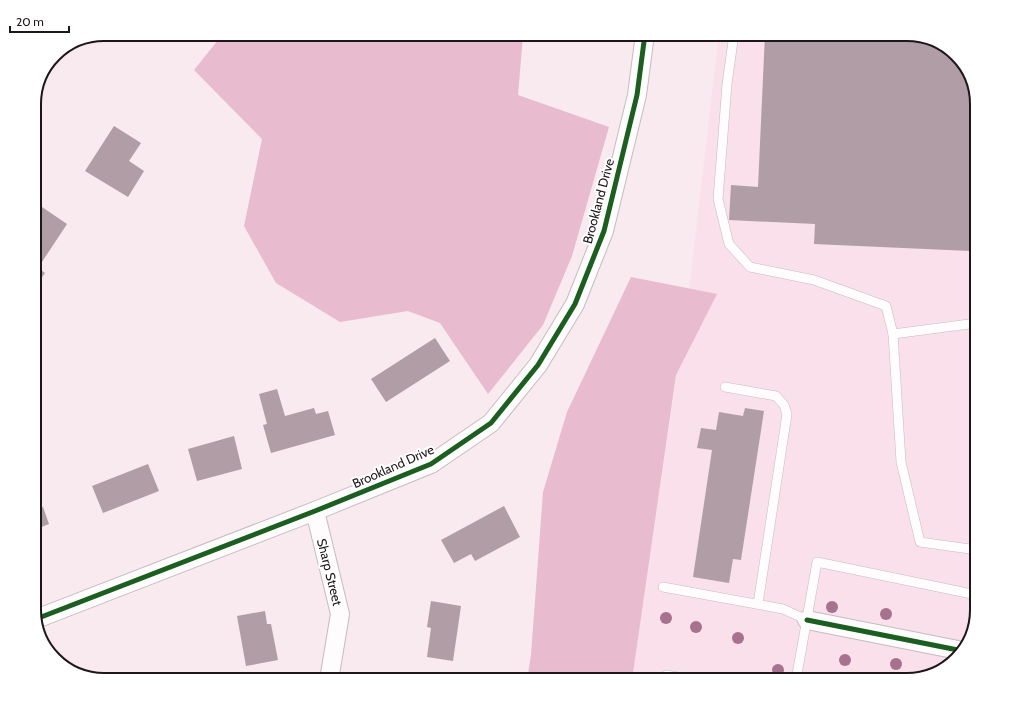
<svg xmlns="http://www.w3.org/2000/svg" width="1011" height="714" font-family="Cabin,sans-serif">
<rect width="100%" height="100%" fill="#f8eaef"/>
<path fill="#f9e0ea" d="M 719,34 L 907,34 L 949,48 L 970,73 L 977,104 L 977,610 L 963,652 L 938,673 L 907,680 L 632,680 L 690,282 Z"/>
<g fill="#e8bbce">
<path d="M 223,34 L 522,34 L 523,36 L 518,95 L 609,127 L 572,256 L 543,325 L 488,394 L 440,323 L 408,311 L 340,322 L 276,283 L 244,226 L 262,139 L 194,70 Z"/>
<path d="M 631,277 L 717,294 L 676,375 L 632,680 L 527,680 L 531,655 L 543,492 L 567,412 Z"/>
</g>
<g fill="#b09da5">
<path d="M 765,34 L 907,34 L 949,48 L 970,73 L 977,104 L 970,251 L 814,244 L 815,224 L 729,220 L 731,185 L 758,187 Z"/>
<path d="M 114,126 L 141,143 L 129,161 L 144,171 L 128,197 L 85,171 Z"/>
<path d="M 42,207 L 67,224 L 38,268 L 45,273 L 38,283 L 34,280 L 34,218 Z"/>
<path d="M 435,338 L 450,361 L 386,402 L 371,379 Z"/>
<path d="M 277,389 L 285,416 L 314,408 L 316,414 L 328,411 L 335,435 L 271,453 L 263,425 L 267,424 L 259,394 Z"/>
<path d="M 745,408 L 764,411 L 741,560 L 733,559 L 729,583 L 693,577 L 712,450 L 697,448 L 701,428 L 716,430 L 719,412 L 743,416 Z"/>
<path d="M 234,436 L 242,469 L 197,481 L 188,449 Z"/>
<path d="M 148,464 L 159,491 L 103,513 L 92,486 Z"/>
<path d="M 504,506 L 520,537 L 475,561 L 471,554 L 454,563 L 441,540 Z"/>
<path d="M 43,507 L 49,524 L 34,530 L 34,510 Z"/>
<path d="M 431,601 L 461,606 L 453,661 L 427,657 L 431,628 L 427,627 Z"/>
<path d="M 265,611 L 267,624 L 271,624 L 278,660 L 246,666 L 237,616 Z"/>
</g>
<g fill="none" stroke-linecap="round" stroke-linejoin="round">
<defs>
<g id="lane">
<path d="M 734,34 L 727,84 L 718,199 L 729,244 L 750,267 L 814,280 L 886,306 L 893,334"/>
<path d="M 975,323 L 977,333"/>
<path d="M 977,323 L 893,334 L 901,462 L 920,542 L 977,550"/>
<path d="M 725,387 L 776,396 L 784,405 L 787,414 L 758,604"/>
<path d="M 663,587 L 783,609 L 807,620"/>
<path d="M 665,680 L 666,675 L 694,680"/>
<path d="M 796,680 L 817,562 L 977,595"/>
</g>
<g id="street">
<path d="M 315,511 L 340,614 L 329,680"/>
<path d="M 36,619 L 315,511 L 431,464 L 491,423 L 538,365 L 575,304 L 604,231 L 637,95 L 645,34"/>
<path d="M 807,620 L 963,651"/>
</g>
</defs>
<use href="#lane" stroke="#c6bcc0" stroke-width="10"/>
<use href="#street" stroke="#c6bcc0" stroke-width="20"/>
<use href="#lane" stroke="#fefcfd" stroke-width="9"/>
<use href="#street" stroke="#fefcfd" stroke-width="18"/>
<defs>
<g id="cycleway">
<path d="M 36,619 L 315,511 L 431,464 L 491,423 L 538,365 L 575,304 L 604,231 L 637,95 L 645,34"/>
<path d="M 807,620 L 963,651"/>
</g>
</defs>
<use href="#cycleway" stroke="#fff" stroke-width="8"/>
<use href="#cycleway" stroke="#1b5e20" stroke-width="5"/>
</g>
<g fill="#a6728d">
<circle cx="832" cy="607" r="6"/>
<circle cx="886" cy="614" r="6"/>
<circle cx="666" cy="618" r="6"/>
<circle cx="696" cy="627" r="6"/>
<circle cx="738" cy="638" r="6"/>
<circle cx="845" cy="660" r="6"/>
<circle cx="896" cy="664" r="6"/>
<circle cx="778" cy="670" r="6"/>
</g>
<g text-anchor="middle" stroke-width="4" stroke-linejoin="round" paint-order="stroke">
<g font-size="13" fill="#1f161a" stroke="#fff">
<text transform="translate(598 201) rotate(-75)" y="5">Brookland Drive</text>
<text transform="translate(393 466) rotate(-24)" y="5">Brookland Drive</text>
<text transform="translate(330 572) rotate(76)" y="5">Sharp Street</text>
</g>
</g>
<path d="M0 0H1011V714H0ZM104 41H907A63 63 0 0 1 970 104V610A63 63 0 0 1 907 673H104A63 63 0 0 1 41 610V104A63 63 0 0 1 104 41Z" fill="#fff" fill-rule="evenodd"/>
<path fill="none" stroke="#1f161a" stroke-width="2" d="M104 41H907A63 63 0 0 1 970 104V610A63 63 0 0 1 907 673H104A63 63 0 0 1 41 610V104A63 63 0 0 1 104 41Z"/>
<path d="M10 26v6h59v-6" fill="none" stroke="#1f161a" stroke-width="2"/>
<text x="16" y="26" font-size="12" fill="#1f161a" stroke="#ffffff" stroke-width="3" paint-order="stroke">20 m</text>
</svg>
